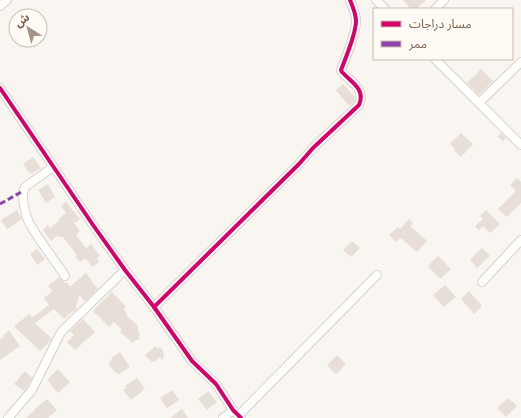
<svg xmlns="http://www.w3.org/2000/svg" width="521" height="418" font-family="Roboto,'Noto Sans Arabic',sans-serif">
<rect width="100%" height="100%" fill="#f9f5f0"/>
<g fill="#e6ded7">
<path d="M 403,0 L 426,0 L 416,9 L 411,9 Z"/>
<path d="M 481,69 L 493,81 L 479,95 L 467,83 Z"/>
<path d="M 343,84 L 355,97 L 355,101 L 349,106 L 336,90 Z"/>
<path d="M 461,133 L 473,144 L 461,157 L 454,150 L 455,149 L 450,144 Z"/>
<path d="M 501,133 L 506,138 L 503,141 L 498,137 Z"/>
<path d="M 33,157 L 41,168 L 30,174 L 23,164 Z"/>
<path d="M 517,178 L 521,182 L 521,203 L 507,217 L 498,209 L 516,191 L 510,185 Z"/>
<path d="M 48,184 L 55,197 L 46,203 L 38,190 Z"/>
<path d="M 66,202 L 80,219 L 74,223 L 80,231 L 76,235 L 86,248 L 91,244 L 100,256 L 97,258 L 99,262 L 92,267 L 86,258 L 80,262 L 75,256 L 77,255 L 63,237 L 57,236 L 51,241 L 43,230 L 48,225 L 50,228 L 60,220 L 59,219 L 66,213 L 61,206 Z"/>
<path d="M 17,210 L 22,219 L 7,229 L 1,220 Z"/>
<path d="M 486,210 L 500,224 L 490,233 L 483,226 L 479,230 L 475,226 L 483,219 L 480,216 Z"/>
<path d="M 409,219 L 413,223 L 410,226 L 427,241 L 417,252 L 401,238 L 396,242 L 389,235 L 398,227 L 400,229 Z"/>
<path d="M 352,241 L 360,248 L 351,257 L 343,250 Z"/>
<path d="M 482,248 L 490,256 L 477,268 L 470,260 Z"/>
<path d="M 37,249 L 45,259 L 37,265 L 30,254 Z"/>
<path d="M 438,256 L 451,269 L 440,279 L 428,266 Z"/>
<path d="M 86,273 L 92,281 L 91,281 L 98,289 L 85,301 L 79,295 L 76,307 L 77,309 L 74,312 L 73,311 L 64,319 L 54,309 L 35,323 L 52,339 L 40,351 L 14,326 L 30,314 L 32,318 L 49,305 L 44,298 L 53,291 L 48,286 L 59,277 L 65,283 L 66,282 L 70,287 Z"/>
<path d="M 445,285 L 456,297 L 444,307 L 433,295 Z"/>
<path d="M 469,291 L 482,306 L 474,314 L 461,299 Z"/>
<path d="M 112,292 L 126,307 L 124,309 L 128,317 L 138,326 L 138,332 L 140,335 L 139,336 L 140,338 L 137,340 L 135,340 L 133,343 L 120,332 L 122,330 L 114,322 L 109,327 L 93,311 Z"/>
<path d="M 83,319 L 95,332 L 75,350 L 67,342 L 74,335 L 70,331 Z"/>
<path d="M 9,330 L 20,346 L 0,360 L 0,339 L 4,337 L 4,335 Z"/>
<path d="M 156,346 L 158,349 L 160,347 L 164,352 L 163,361 L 160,357 L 154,362 L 153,361 L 152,362 L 145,355 Z"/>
<path d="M 120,352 L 130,367 L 119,374 L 116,373 L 109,365 L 109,361 L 111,361 L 112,358 Z"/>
<path d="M 337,355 L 346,364 L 336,374 L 327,365 Z"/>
<path d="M 58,369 L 70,382 L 58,393 L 47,380 Z"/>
<path d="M 25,371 L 32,378 L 27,387 L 24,391 L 14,384 Z"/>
<path d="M 137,378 L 145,389 L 131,400 L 123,390 L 126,388 L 125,386 Z"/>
<path d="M 172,390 L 179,400 L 167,408 L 160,398 Z"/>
<path d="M 208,391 L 217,402 L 207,410 L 198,399 Z"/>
<path d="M 508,398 L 517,406 L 506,417 L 497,408 Z"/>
<path d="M 47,399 L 57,410 L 48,418 L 26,418 L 35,410 L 34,410 Z"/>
<path d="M 182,409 L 188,418 L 170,418 Z"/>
</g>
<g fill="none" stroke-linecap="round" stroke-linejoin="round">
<defs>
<g id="street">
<path d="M 376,0 L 385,9"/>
<path d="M 0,6 L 7,0"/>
<path d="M 435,9 L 444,0"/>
<path d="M 435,59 L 521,145"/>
<path d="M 0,88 L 93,225 L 125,270 L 154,307 L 192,361 L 216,384 L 233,410 L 241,418"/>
<path d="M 479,103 L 521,62"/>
<path d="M 53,167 L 25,187 C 20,196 26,218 31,226 C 41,243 54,259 65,276"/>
<path d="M 482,282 L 521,240"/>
<path d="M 154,307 L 299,164 L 313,148 L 359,105 C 366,89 351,82 342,72 L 341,70 C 346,57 356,34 356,21 C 356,14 353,7 350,0"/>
<path d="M 239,415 L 377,275"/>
<path d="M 8,418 L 32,390 L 59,336 L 62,331 L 125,270"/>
<path d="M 223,418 L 233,410"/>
</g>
</defs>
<use href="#street" stroke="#d7d1cb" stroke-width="10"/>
<use href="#street" stroke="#fefefd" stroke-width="8"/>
<path stroke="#8e44ad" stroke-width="3" stroke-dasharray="6 3" stroke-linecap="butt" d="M 0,204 L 23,191"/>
<defs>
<g id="cycleway">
<path d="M 0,88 L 93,225 L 125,270 L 154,307 L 192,361 L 216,384 L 233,410 L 241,418"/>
<path d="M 154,307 L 299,164 L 313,148 L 359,105 C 366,89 351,82 342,72 L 341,70 C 346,57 356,34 356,21 C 356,14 353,7 350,0"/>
</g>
</defs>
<use href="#cycleway" stroke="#fffaf3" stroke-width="6"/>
<use href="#cycleway" stroke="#d6006c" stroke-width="4"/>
</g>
<rect x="373" y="8" width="140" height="52" fill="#fffaf3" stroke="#cabbb1"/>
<rect x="381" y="21" width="20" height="6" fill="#d6006c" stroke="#cabbb1"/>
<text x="409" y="28" font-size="12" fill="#7a5c4d">مسار دراجات</text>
<rect x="381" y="41" width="20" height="6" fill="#8e44ad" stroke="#cabbb1"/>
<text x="409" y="48" font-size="12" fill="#7a5c4d">ممر</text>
<g transform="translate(28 28) rotate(323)"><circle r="19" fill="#fffaf3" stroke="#cabbb1"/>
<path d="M0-3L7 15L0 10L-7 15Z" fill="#a69286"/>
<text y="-6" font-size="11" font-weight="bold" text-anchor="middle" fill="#7a5c4d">ش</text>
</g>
</svg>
